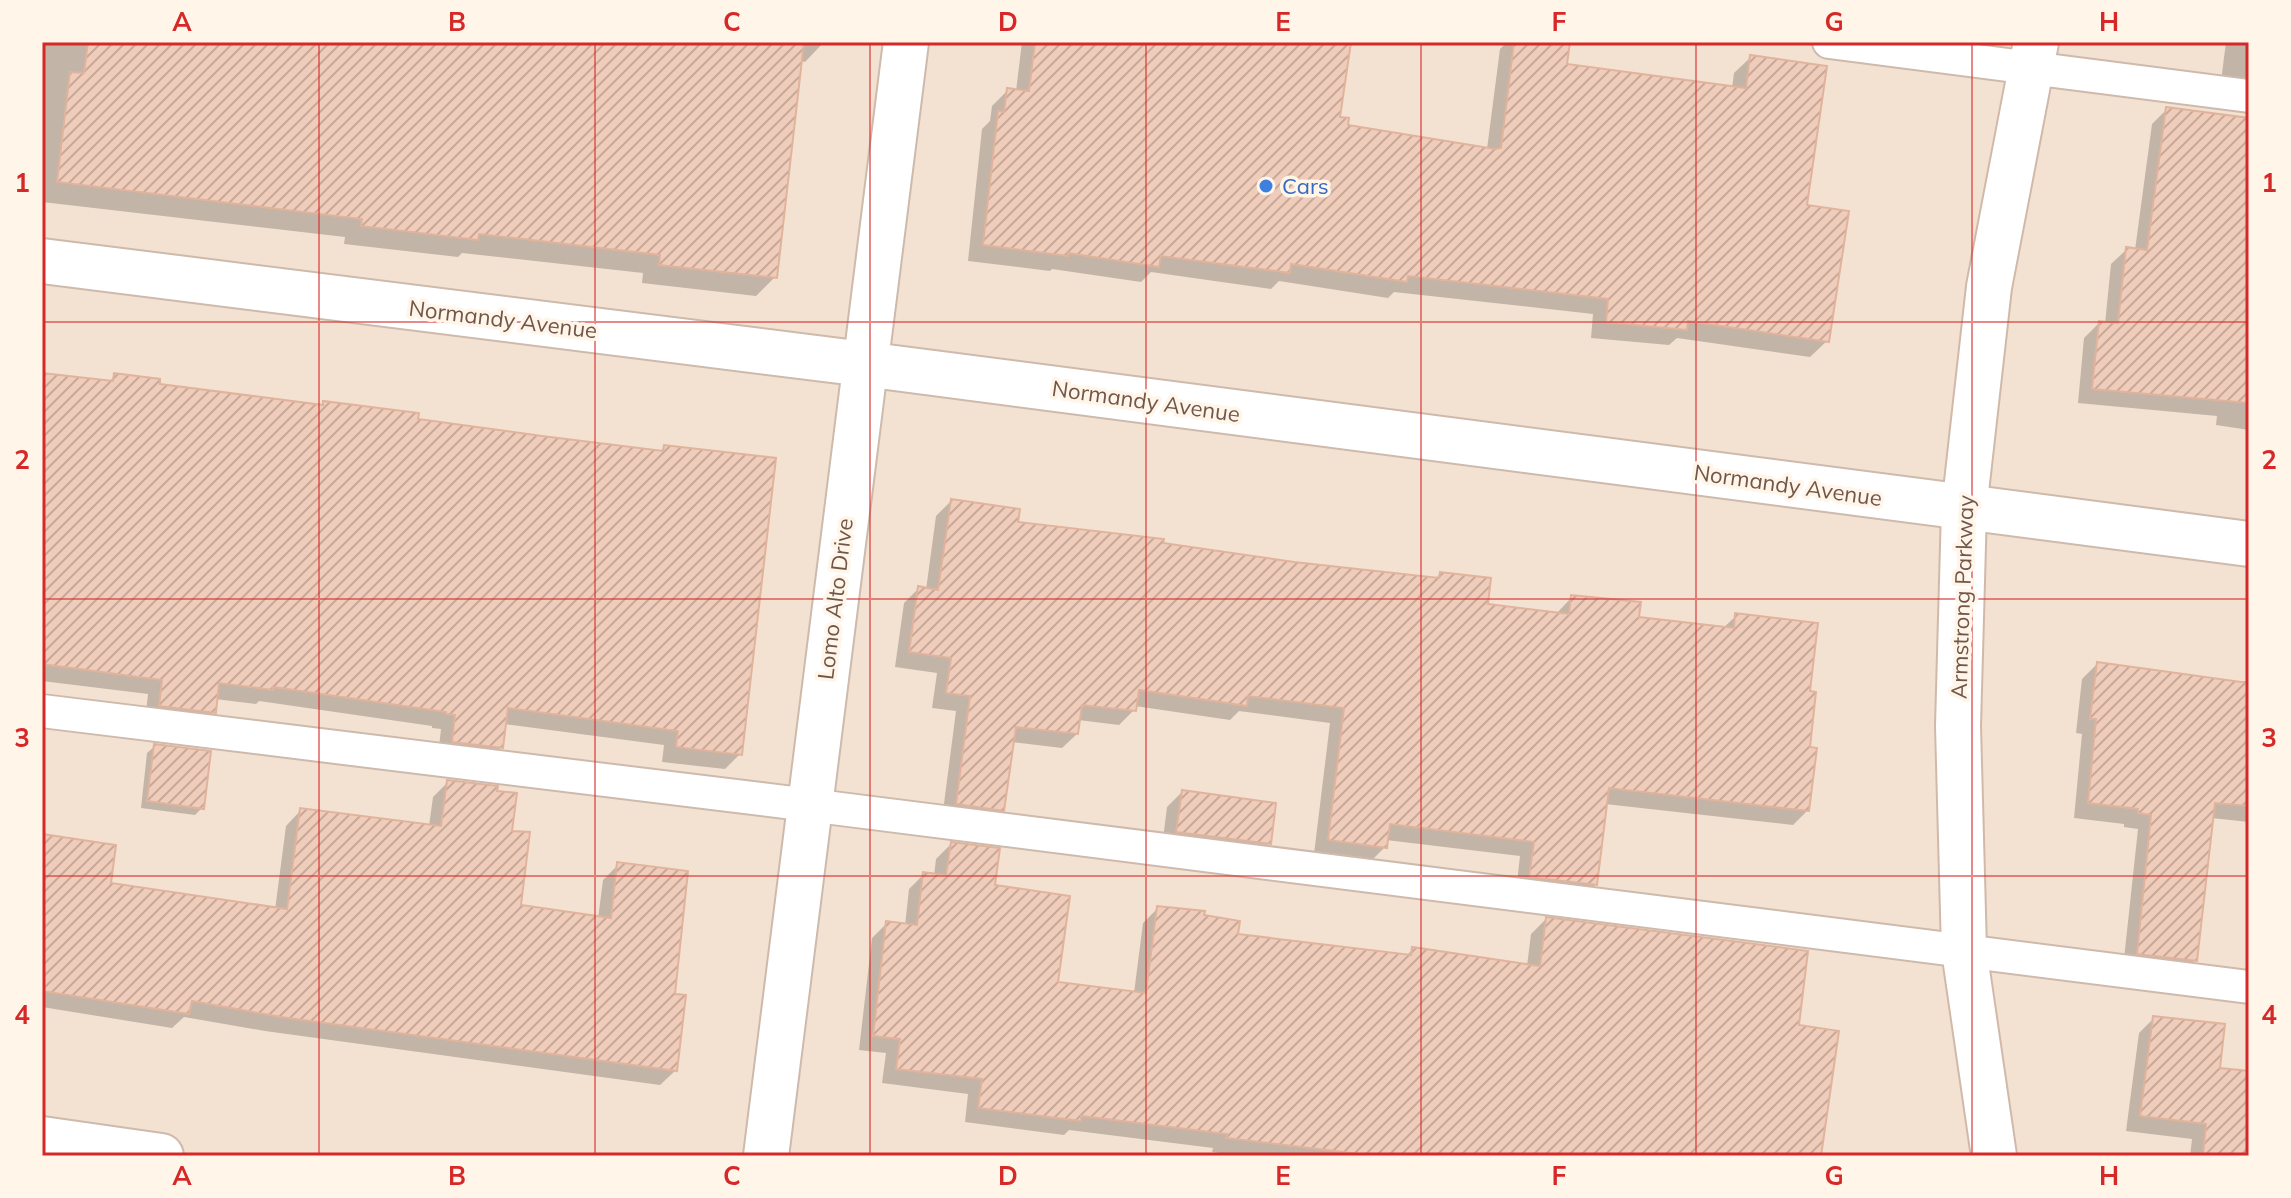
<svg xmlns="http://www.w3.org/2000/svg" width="2291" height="1198" font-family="Mulish,sans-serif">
<defs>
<pattern id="building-hatch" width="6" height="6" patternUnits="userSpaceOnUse" patternTransform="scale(2)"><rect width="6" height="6" fill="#f0cdbb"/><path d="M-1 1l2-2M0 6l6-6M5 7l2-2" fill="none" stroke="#c7a99a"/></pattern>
</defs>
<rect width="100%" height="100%" fill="#fbf0e3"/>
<rect fill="#f3e2d1" x="42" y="42" width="2207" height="1114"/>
<g fill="#0003">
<path d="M 42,42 L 824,42 L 805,62 L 800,61 L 775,277 L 756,296 L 642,283 L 643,273 L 462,253 L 458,257 L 344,244 L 345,237 L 42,202 Z"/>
<path d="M 1022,42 L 1349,42 L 1338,118 L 1346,127 L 1487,149 L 1500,49 L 1507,42 L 1568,42 L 1565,66 L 1732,88 L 1734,73 L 1751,57 L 1805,206 L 1827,341 L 1810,357 L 1677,338 L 1669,345 L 1591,338 L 1593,314 L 1394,292 L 1388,298 L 1279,281 L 1271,289 L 1151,272 L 1141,282 L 1052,269 L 1050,271 L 968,261 L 982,129 L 990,121 L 992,106 L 1008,90 L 1016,91 Z"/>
<path d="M 2226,42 L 2249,42 L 2249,100 L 2220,89 Z"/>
<path d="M 2167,109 L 2249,120 L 2249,430 L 2216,425 L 2217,416 L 2078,403 L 2084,338 L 2099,323 L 2105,324 L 2111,264 L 2126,250 L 2135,250 L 2152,124 Z"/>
<path d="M 42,375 L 108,383 L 115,375 L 158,385 L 320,407 L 324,403 L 416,420 L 660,452 L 664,447 L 740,754 L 725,769 L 662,762 L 664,745 L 504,724 L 501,747 L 486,762 L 438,756 L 441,729 L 432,728 L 432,726 L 259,701 L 256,704 L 215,699 L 214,712 L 199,727 L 145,721 L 148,694 L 42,681 Z"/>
<path d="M 951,501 L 1015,524 L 1294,564 L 1434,580 L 1440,574 L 1485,605 L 1556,614 L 1572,597 L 1637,619 L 1722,629 L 1736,616 L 1808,693 L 1808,810 L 1793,825 L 1605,804 L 1595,885 L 1580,900 L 1516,891 L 1520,856 L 1386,840 L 1385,847 L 1370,862 L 1314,854 L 1330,723 L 1239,711 L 1230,720 L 1135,706 L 1134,710 L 1119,725 L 1078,720 L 1077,734 L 1062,748 L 1011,742 L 1003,810 L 988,825 L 942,819 L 956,711 L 932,708 L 937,673 L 895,667 L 904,603 L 919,588 L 926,590 L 936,516 Z"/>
<path d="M 2097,664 L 2241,684 L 2244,681 L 2249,681 L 2249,822 L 2211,818 L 2195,960 L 2180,975 L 2123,968 L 2138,829 L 2124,827 L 2124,824 L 2074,818 L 2082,734 L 2076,733 L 2082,679 Z"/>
<path d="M 155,746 L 202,808 L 195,815 L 141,808 L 147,753 Z"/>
<path d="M 448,782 L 510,833 L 519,907 L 598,919 L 603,880 L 618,865 L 673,995 L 675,1071 L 660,1085 L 265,1031 L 184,1017 L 172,1028 L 42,1007 L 42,838 L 109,884 L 275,910 L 286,826 L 301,810 L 429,826 L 433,797 Z"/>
<path d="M 1182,792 L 1269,843 L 1254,858 L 1162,847 L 1167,807 Z"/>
<path d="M 951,844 L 992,887 L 1056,983 L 1134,993 L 1143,923 L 1158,908 L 1202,917 L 1236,936 L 1405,957 L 1413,949 L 1527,966 L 1531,934 L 1546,919 L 1797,1027 L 1819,1156 L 1240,1156 L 1212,1152 L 1213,1148 L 1069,1130 L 1064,1135 L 965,1122 L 968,1094 L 882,1083 L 886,1053 L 859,1050 L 872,938 L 887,923 L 905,926 L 909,889 L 924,874 L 934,876 L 936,859 Z"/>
<path d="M 2154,1018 L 2218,1070 L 2249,1073 L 2249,1156 L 2190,1156 L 2192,1139 L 2126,1131 L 2139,1033 Z"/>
</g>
<g fill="url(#building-hatch)" stroke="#e2b39c" stroke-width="2">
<path d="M 88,42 L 804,42 L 777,278 L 659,265 L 660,255 L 479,234 L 478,240 L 361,226 L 362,219 L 57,182 L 70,72 L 84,73 Z"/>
<path d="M 1035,42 L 1351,42 L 1340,117 L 1349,118 L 1348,125 L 1495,149 L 1501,148 L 1514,42 L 1570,42 L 1567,64 L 1746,88 L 1750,55 L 1827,66 L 1807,205 L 1849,211 L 1829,342 L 1688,321 L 1687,330 L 1606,322 L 1608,299 L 1408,276 L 1407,282 L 1291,264 L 1290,273 L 1161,256 L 1159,267 L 1068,253 L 1068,256 L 983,245 L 998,111 L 1004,112 L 1007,88 L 1029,91 Z"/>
<path d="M 2166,107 L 2249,118 L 2249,403 L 2092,389 L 2099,321 L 2118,323 L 2126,247 L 2147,250 Z"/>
<path d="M 42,373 L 113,381 L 114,373 L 160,379 L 160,384 L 323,405 L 323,401 L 419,413 L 418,419 L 542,436 L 663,451 L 664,445 L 776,458 L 742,755 L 676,747 L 678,731 L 508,708 L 503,748 L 452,742 L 455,715 L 446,714 L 446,712 L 273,687 L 273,690 L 219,683 L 216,713 L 159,706 L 162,680 L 42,664 Z"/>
<path d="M 951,499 L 1020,509 L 1018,522 L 1164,539 L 1163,543 L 1294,562 L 1439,578 L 1440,572 L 1491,578 L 1488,604 L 1569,614 L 1571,595 L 1641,602 L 1639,617 L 1734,628 L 1735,613 L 1818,623 L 1810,691 L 1816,692 L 1810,747 L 1817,748 L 1809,811 L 1609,788 L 1597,885 L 1529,877 L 1534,842 L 1390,824 L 1387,848 L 1328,840 L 1344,708 L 1248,696 L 1247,706 L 1139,690 L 1136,711 L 1082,705 L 1078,734 L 1016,727 L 1004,811 L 956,804 L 970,696 L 946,693 L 951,658 L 909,652 L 918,586 L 938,590 Z"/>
<path d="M 2097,662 L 2249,683 L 2249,806 L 2215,803 L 2197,961 L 2137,954 L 2151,815 L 2138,813 L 2138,809 L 2088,803 L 2096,719 L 2090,719 Z"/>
<path d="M 154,744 L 211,751 L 204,809 L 147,801 Z"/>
<path d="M 447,780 L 498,786 L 497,791 L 517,793 L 512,831 L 530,832 L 521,905 L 611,918 L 617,862 L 688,871 L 675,994 L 686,995 L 677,1071 L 281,1017 L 192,1001 L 189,1014 L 42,991 L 42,834 L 116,845 L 111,883 L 287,909 L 300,808 L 441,826 Z"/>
<path d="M 1182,790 L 1276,803 L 1271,844 L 1176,832 Z"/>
<path d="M 951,842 L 1000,848 L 995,885 L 1070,896 L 1058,982 L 1146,993 L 1157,906 L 1205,911 L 1204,915 L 1240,921 L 1238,934 L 1411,955 L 1412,947 L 1540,966 L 1546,917 L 1808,951 L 1799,1025 L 1839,1031 L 1821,1156 L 1377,1156 L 1226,1138 L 1227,1134 L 1081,1116 L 1081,1121 L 978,1108 L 982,1079 L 896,1069 L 900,1039 L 873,1036 L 886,921 L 917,925 L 923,872 L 946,875 Z"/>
<path d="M 2153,1016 L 2225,1024 L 2220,1068 L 2249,1071 L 2249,1156 L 2203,1156 L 2206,1124 L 2140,1116 Z"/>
</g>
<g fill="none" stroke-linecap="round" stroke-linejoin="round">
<defs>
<g id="lane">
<path d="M 1829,42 L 2249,96"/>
<path d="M 42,711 L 809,805 L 2249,987"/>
</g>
<g id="street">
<path d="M 42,261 L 864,364 L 2249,544"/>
<path d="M 42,1139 L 161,1156"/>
<path d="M 766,1156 L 906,42"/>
</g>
<path id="secondary" d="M 1994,1156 L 1964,950 L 1958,726 L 1964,509 L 1989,287 L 2036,42"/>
</defs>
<use href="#lane" stroke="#cebaad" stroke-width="36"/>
<use href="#street" stroke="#cebaad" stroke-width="48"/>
<use href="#secondary" stroke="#d1b9aa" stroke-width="48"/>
<use href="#lane" stroke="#fff" stroke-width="32"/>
<use href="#street" stroke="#fff" stroke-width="44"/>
<use href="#secondary" stroke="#fff" stroke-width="44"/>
</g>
<path fill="none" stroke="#d62828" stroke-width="2" stroke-opacity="0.55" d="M 319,42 L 319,1156M 595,42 L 595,1156M 870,42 L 870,1156M 1146,42 L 1146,1156M 1421,42 L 1421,1156M 1696,42 L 1696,1156M 1972,42 L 1972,1156M 42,322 L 2249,322M 42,599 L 2249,599M 42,876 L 2249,876"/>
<circle fill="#3f7fe0" stroke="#fff5e8" stroke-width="3" cx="1266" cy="186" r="8"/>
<g text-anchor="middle" stroke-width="7" stroke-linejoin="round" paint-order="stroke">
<g font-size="22" fill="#366cbe" stroke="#fff5e8" text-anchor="start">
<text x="1282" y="194">Cars</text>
</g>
<g font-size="22" fill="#72564a" stroke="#fff5e8">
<text transform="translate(503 319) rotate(7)" y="8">Normandy Avenue</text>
<text transform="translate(1146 401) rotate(8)" y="8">Normandy Avenue</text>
<text transform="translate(1788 485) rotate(8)" y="8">Normandy Avenue</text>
<text transform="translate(1962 597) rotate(-88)" y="8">Armstrong Parkway</text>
<text transform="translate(835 599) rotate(-83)" y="8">Lomo Alto Drive</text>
</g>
</g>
<rect width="2291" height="1198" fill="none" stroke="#fff5e8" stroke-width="88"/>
<rect x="44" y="44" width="2203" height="1110" fill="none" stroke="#d62828" stroke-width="3"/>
<g font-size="26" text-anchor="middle" font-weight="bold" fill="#d62828">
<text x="182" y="31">A</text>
<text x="457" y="31">B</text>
<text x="732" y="31">C</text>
<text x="1008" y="31">D</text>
<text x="1283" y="31">E</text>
<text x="1559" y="31">F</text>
<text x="1834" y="31">G</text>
<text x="2109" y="31">H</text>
<text x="22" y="192">1</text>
<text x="2269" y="192">1</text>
<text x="22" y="469">2</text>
<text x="2269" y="469">2</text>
<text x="22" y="747">3</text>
<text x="2269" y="747">3</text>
<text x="22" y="1024">4</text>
<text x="2269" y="1024">4</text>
<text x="182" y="1185">A</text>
<text x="457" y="1185">B</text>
<text x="732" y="1185">C</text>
<text x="1008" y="1185">D</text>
<text x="1283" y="1185">E</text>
<text x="1559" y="1185">F</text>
<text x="1834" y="1185">G</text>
<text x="2109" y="1185">H</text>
</g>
</svg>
